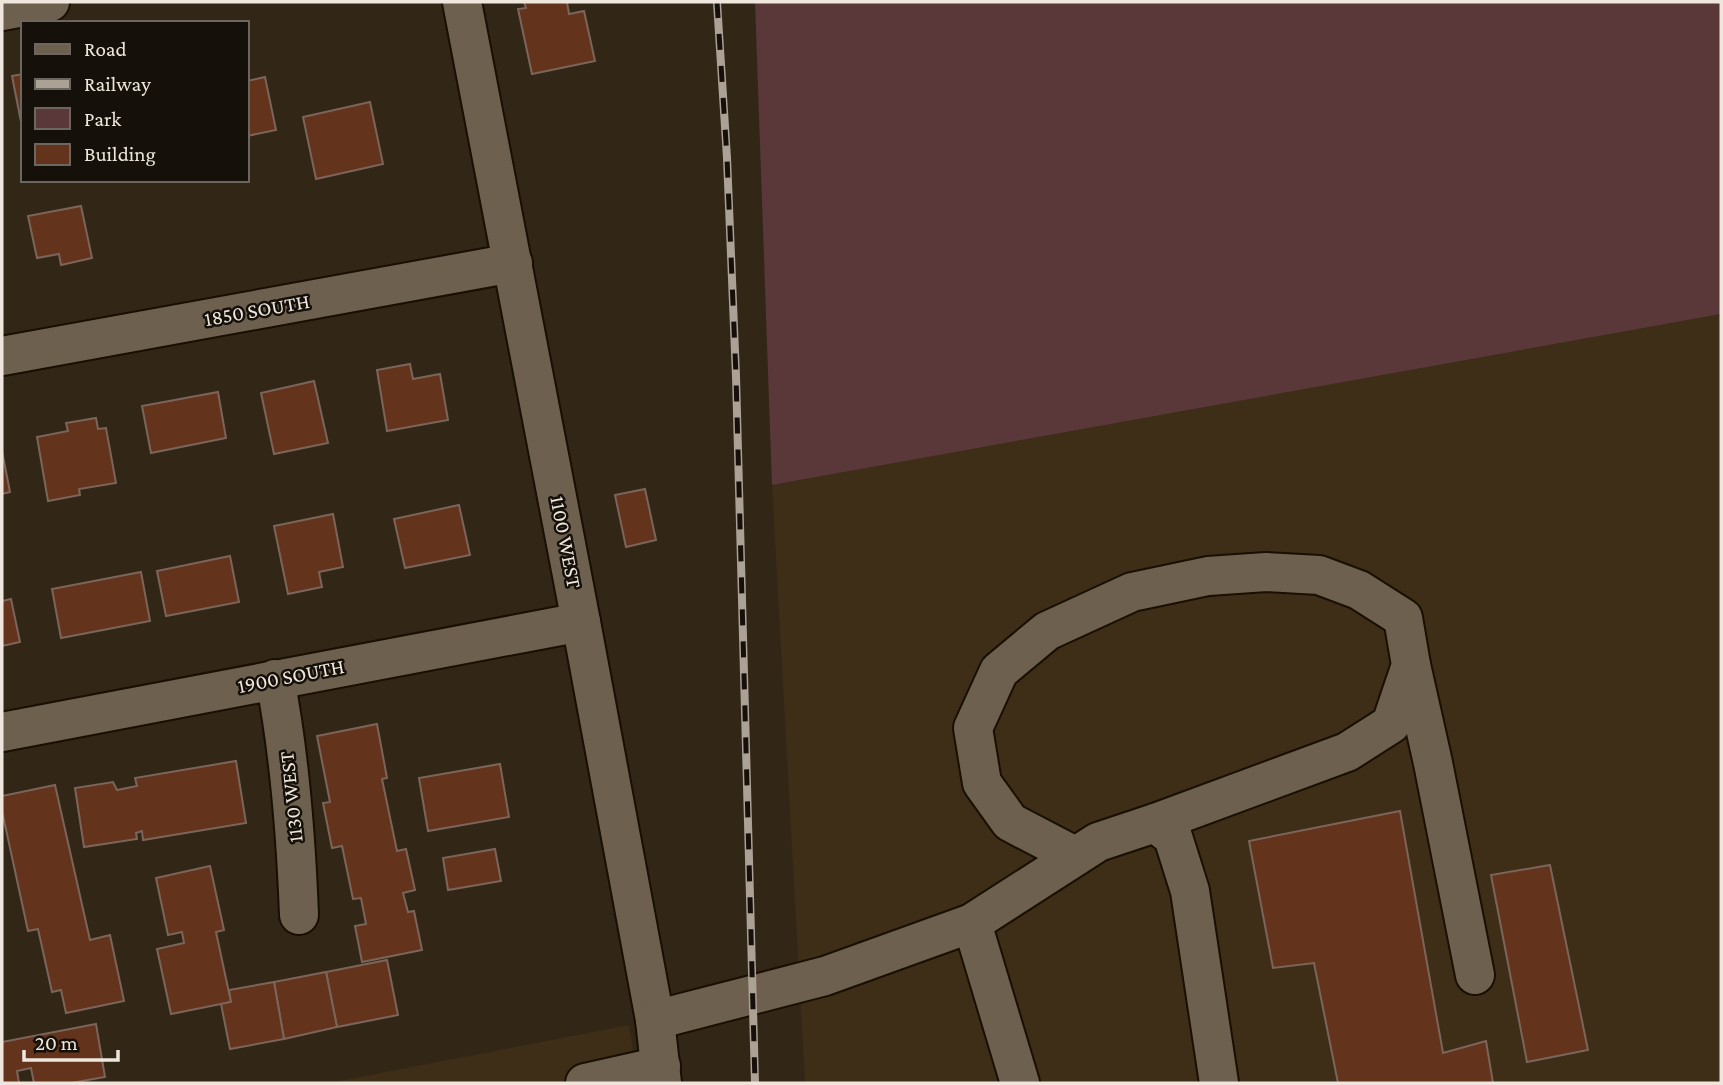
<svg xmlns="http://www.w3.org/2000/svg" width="1723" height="1085" font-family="'Crimson Pro',serif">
<rect width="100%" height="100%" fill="#322616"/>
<g fill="#3e2e17">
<path d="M 1721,314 L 1721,1083 L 805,1083 L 772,485 Z"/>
<path d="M 629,1025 L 638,1083 L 329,1083 Z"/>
</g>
<path fill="#5a3839" d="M 755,2 L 1721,2 L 1721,314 L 772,485 Z"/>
<g fill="#63331c" stroke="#7b655b" stroke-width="2">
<path d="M 524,2 L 567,2 L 569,14 L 584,11 L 595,61 L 532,74 L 518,9 L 526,8 Z"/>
<path d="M 23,74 L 23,132 L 12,76 Z"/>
<path d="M 265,77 L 276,130 L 247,136 L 247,81 Z"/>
<path d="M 370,102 L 383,164 L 316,179 L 303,117 Z"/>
<path d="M 81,206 L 92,258 L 61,265 L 59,254 L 37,258 L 28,216 Z"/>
<path d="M 410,364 L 413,379 L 440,374 L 448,420 L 387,431 L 377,370 Z"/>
<path d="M 314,381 L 328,443 L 274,454 L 261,393 Z"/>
<path d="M 218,392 L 226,438 L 151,453 L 142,406 Z"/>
<path d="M 96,418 L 98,429 L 106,428 L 116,483 L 79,489 L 80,495 L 48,501 L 37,437 L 68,431 L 66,423 Z"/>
<path d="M 2,451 L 10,492 L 2,494 Z"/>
<path d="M 645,489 L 656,540 L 626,547 L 615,495 Z"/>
<path d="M 459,505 L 470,555 L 405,568 L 394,519 Z"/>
<path d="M 333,514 L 343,567 L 319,572 L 322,587 L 288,594 L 274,526 Z"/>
<path d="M 230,556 L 239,602 L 166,616 L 157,571 Z"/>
<path d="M 141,572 L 150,621 L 61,638 L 52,589 Z"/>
<path d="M 11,599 L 20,642 L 2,646 L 2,601 Z"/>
<path d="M 377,724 L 387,778 L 382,779 L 397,851 L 406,849 L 415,890 L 403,893 L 408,912 L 414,911 L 422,950 L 362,962 L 355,926 L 366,924 L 361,898 L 353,899 L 342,846 L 332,848 L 323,803 L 330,802 L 317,736 Z"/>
<path d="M 236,761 L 246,823 L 143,840 L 142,831 L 136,833 L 137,839 L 84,847 L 75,788 L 113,782 L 117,790 L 137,786 L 135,778 Z"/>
<path d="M 500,764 L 509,817 L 428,831 L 419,778 Z"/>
<path d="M 55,785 L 90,940 L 110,935 L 124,1001 L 66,1013 L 61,990 L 52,992 L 38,929 L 28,931 L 2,811 L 2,796 Z"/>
<path d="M 1400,811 L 1443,1053 L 1486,1041 L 1493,1083 L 1338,1083 L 1314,963 L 1273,968 L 1249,841 Z"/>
<path d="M 495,849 L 501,881 L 448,890 L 443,858 Z"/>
<path d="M 1550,865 L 1588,1050 L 1527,1062 L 1491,875 Z"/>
<path d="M 210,866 L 224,930 L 216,932 L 231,1002 L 171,1014 L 157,949 L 184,943 L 182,932 L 168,935 L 156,878 Z"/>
<path d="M 387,960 L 398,1015 L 337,1027 L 326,972 Z"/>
<path d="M 326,972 L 337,1027 L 284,1039 L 274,982 Z"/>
<path d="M 274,982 L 284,1039 L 230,1049 L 221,1004 L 231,1002 L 229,990 Z"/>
<path d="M 96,1024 L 105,1077 L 71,1083 L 34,1083 L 31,1068 L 17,1071 L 19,1083 L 2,1083 L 2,1042 Z"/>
</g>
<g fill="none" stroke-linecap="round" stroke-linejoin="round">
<defs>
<g id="minor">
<path d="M 462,2 L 581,622 L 655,1020 L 662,1083"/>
<path d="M 2,11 L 50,2"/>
<path d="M 2,356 L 513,263"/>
<path d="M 1411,665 L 1433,763 L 1475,975"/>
<path d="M 275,679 C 290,757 296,836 299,915"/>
<path d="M 2,732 L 581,622"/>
<path d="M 1075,856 L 1010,822 L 982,783 L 973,728 L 999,671 L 1047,631 L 1132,592 L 1208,576 L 1266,572 L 1319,575 L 1359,590 L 1403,618 L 1411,665 L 1391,724 L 1347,752 L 1155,823"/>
<path d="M 972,923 L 1020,1083"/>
<path d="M 655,1020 L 825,976 L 972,923 L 1098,842 L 1155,823 L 1173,837 L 1190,891 L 1219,1083"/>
<path d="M 585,1083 L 661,1066"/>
</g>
</defs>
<use href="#minor" stroke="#190f02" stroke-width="42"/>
<use href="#minor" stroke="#6d604e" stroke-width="38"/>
<defs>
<path id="rail" d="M 717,2 L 727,158 L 736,376 L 755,1083"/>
</defs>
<use href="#rail" stroke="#aba195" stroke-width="8"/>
<use href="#rail" stroke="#151009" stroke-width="5" stroke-dasharray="16" stroke-linecap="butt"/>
</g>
<g text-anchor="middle" stroke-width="5" stroke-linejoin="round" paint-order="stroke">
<g font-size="21" fill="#efe7dd" stroke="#151009">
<text transform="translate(257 310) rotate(-10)" y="7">1850 SOUTH</text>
<text transform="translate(566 542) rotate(79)" y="7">1100 WEST</text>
<text transform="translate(291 676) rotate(-11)" y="7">1900 SOUTH</text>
<text transform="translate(291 797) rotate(-96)" y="7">1130 WEST</text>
</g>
</g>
<rect width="1723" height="1085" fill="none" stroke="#efe7dd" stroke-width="7"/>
<rect x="21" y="21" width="228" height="161" fill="#151009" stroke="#6c665e" stroke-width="2"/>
<rect x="35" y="44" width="35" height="10" fill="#6d604e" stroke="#6c665e" stroke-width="2"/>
<text x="84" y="56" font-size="21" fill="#efe7dd">Road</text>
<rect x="35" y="79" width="35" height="10" fill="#aba195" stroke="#6c665e" stroke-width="2"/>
<text x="84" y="91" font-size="21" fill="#efe7dd">Railway</text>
<rect x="35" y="108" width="35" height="21" fill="#5a3839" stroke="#6c665e" stroke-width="2"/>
<text x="84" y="126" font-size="21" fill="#efe7dd">Park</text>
<rect x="35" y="144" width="35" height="21" fill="#63331c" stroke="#6c665e" stroke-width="2"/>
<text x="84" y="161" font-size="21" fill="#efe7dd">Building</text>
<path d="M24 1050v10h94v-10" fill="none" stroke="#efe7dd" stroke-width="3.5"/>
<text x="35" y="1050" font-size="21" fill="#efe7dd" stroke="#151009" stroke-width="5" paint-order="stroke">20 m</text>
</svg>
